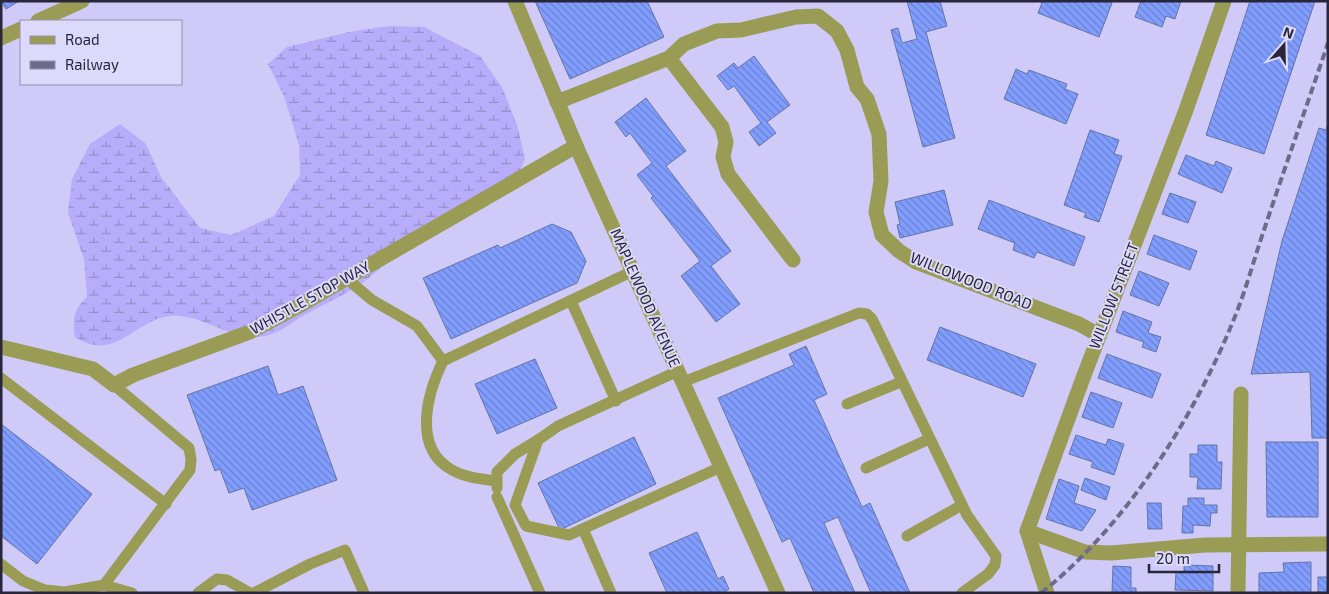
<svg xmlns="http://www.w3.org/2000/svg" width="1329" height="594" font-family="'Exo 2',sans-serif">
<defs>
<pattern id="wetland-marsh" width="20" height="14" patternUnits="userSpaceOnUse" patternTransform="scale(1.25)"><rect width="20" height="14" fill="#b8adfb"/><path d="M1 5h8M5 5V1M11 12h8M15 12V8" fill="none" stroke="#968dcc"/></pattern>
<pattern id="building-back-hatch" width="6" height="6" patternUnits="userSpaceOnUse" patternTransform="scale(1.25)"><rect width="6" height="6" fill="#819dfe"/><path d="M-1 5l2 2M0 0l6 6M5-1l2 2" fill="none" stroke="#6a80cf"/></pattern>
</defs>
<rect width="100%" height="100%" fill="#cfcaf7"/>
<path fill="url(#wetland-marsh)" d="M 389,26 L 424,27 L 480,56 L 502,87 L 517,125 L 525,159 L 513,186 C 484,200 452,212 425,229 C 404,242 389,262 370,277 C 350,293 330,301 308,313 C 290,322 279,336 257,337 C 226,338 201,313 169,316 C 133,321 115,363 75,337 C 72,319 74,309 87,297 L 84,259 L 68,213 L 72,179 L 90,144 L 120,124 L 146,144 L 161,177 L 200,228 L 231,235 L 274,216 L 300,175 L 299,145 L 284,96 L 268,64 L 287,47 L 349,32 Z"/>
<g fill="url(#building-back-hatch)" stroke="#6474a5">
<path d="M 1,1 L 19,1 L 6,9 Z"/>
<path d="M 535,1 L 647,1 L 664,37 L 570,79 Z"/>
<path d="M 907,1 L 940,1 L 947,26 L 926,32 L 955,138 L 923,147 L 891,30 L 898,28 L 902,43 L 917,39 Z"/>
<path d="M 1039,1 L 1108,1 L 1112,3 L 1099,37 L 1038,13 L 1042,3 Z"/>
<path d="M 1141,1 L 1181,1 L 1175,19 L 1166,16 L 1162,27 L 1135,17 Z"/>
<path d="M 1250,1 L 1315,1 L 1264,154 L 1206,135 Z"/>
<path d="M 754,56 L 790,105 L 767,122 L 776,133 L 759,146 L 749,132 L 761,123 L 734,86 L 728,90 L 717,76 L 734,63 L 738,68 Z"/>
<path d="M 1016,69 L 1027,74 L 1029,70 L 1067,84 L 1065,89 L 1078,94 L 1066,124 L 1004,99 Z"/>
<path d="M 646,98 L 686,151 L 666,166 L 731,251 L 711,266 L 740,304 L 716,322 L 681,276 L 700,261 L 651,198 L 653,196 L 637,175 L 652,163 L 630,133 L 626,137 L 615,122 Z"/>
<path d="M 1328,123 L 1328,438 L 1312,438 L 1310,372 L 1251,374 L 1282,241 L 1319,128 L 1326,130 Z"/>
<path d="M 1090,130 L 1119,140 L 1114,154 L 1122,156 L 1099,222 L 1084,217 L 1086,213 L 1064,205 Z"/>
<path d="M 1186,155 L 1214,166 L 1216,161 L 1232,168 L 1222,193 L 1178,174 Z"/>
<path d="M 944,190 L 953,225 L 900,238 L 897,225 L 900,224 L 895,202 Z"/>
<path d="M 1170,193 L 1196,202 L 1188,223 L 1162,214 Z"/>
<path d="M 989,200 L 1085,237 L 1074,266 L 1037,252 L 1034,258 L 1013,250 L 1015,243 L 978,229 Z"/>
<path d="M 552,224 L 571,232 L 586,261 L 577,283 L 451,339 L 423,278 L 498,245 L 500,248 Z"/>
<path d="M 1154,235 L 1197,251 L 1190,270 L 1147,254 Z"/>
<path d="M 1139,271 L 1169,283 L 1159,306 L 1130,295 Z"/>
<path d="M 1123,311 L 1152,322 L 1148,333 L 1161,337 L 1156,352 L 1142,347 L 1144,342 L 1116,332 Z"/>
<path d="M 940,327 L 1036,364 L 1023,397 L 927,360 Z"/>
<path d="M 806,346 L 827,394 L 814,400 L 862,507 L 870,503 L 910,593 L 871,593 L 838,517 L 824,523 L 855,593 L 814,593 L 790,538 L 782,542 L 718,398 L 794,365 L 789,354 Z"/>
<path d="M 1107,354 L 1161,374 L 1152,398 L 1098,378 Z"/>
<path d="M 535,359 L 557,408 L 497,434 L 475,384 Z"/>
<path d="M 268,366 L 278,395 L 303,386 L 337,480 L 252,510 L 244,488 L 229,493 L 220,469 L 215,471 L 187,395 Z"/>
<path d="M 1091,392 L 1122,403 L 1113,428 L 1082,417 Z"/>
<path d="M 1,424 L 92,494 L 37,564 L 1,536 Z"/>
<path d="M 1076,435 L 1106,445 L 1108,439 L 1124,444 L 1114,475 L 1091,467 L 1093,462 L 1069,454 Z"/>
<path d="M 634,437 L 656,484 L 560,530 L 538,483 Z"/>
<path d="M 1266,442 L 1318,442 L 1318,517 L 1267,517 Z"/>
<path d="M 1198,445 L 1217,445 L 1217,462 L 1222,462 L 1221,489 L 1197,489 L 1198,477 L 1190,477 L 1190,454 L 1198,454 Z"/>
<path d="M 1085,478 L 1110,487 L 1106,500 L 1081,490 Z"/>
<path d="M 1059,479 L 1079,486 L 1074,503 L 1096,510 L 1082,531 L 1046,519 Z"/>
<path d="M 1188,498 L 1204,498 L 1204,505 L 1217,505 L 1217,513 L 1211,513 L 1210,526 L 1193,525 L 1193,533 L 1182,533 L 1183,506 L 1188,506 Z"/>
<path d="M 1147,503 L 1161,503 L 1162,529 L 1148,529 Z"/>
<path d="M 697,532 L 718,579 L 723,576 L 729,589 L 723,593 L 667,593 L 649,553 Z"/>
<path d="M 1311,562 L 1311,593 L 1259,593 L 1259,573 L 1284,572 L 1283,563 Z"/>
<path d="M 1184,565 L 1213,566 L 1213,591 L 1175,590 L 1176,572 L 1184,572 Z"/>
<path d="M 1113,566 L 1131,567 L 1131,588 L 1136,588 L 1136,593 L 1112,593 Z"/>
<rect x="1318" y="577" width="10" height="16"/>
</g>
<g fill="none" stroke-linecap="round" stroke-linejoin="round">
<g stroke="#9a9c56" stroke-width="11">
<path d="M 346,278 L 372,300 L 417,326 L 443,361 L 633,271"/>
<path d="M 571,301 L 616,401"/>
<path d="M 443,361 C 427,394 412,448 452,470 C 466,478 481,479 497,481"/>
<path d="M 678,371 L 558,426 L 538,440 L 515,505 L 526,526 L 569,535 L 721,467"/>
<path d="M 1,378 L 166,504"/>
<path d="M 683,382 L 859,313 L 867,314 L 872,319 L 967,515 L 996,556 L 995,565 L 988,574 L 962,593"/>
<path d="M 847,404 L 901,382"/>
<path d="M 866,468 L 929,439"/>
<path d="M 497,488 L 497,472 L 515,454 L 538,440"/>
<path d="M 497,497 L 540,593"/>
<path d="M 583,529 L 611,593"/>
<path d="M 907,536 L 962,505"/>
<path d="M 1,564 L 23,581 L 45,590 L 65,592 L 104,585 L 132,593"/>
<path d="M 104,585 L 190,470 L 191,459 L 189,448 L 114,385"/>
<path d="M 198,593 L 217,579 L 227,580 L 250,593"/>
<path d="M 254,593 L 310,564 L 345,550 L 364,593"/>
</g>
<g stroke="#9a9c56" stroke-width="15">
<path d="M 515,1 L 576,146 L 778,593"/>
<path d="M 38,21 L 82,1"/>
<path d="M 1,38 L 21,29"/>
<path d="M 669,58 L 722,127 L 726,142 L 723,157 L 728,174 L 793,260"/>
<path d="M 557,102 L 669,58 L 684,44 L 717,31 L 741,30 L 796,17 L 818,16 L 837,31 L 847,50 L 857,87 L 867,99 L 879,134 L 881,181 L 876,212 L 882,235 L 899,251 L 916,262 L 1079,324 L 1099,335"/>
<path d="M 1,347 L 93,369 L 114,385 L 133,375 L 250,332 L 297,307 L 576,146"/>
<path d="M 1027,531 L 1085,552 L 1111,553 L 1205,545 L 1328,544"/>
<path d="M 1047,593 L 1027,531 L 1083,378 L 1186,110 L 1224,1"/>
<path d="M 1238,593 L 1241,394"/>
</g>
<path stroke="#6e6a89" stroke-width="4" stroke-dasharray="8 4" stroke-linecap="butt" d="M 1041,593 C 1125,527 1194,418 1234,319 C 1246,290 1254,259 1264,230 C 1285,167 1307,105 1328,43"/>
</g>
<g text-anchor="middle" stroke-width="4" stroke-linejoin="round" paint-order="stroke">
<g font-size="15" fill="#29253b" stroke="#dcd9fb">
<text transform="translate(971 281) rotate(22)" y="5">WILLOWOOD ROAD</text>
<text transform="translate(1114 296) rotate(-69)" y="5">WILLOW STREET</text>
<text transform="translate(310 298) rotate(-29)" y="5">WHISTLE STOP WAY</text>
<text transform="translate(645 298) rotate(66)" y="5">MAPLEWOOD AVENUE</text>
</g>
</g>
<rect width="1329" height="594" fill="none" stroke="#29253b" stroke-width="5"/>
<rect x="20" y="20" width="162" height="65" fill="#dcd9fb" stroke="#9491ae"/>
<rect x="30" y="36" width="25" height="8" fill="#9a9c56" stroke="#9491ae"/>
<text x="65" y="45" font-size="15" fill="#29253b">Road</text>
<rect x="30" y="61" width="25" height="8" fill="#6e6a89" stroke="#9491ae"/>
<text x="65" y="70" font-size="15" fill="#29253b">Railway</text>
<g transform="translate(1284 45) rotate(20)" stroke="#dcd9fb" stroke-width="4" paint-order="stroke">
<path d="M0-4L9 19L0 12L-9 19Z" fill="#29253b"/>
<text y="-8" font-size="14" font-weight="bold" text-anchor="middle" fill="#29253b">N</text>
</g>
<path d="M1149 564v8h70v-8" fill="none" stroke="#29253b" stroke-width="2.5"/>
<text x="1156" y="564" font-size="15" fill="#29253b" stroke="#dcd9fb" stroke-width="4" paint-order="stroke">20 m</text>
</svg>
